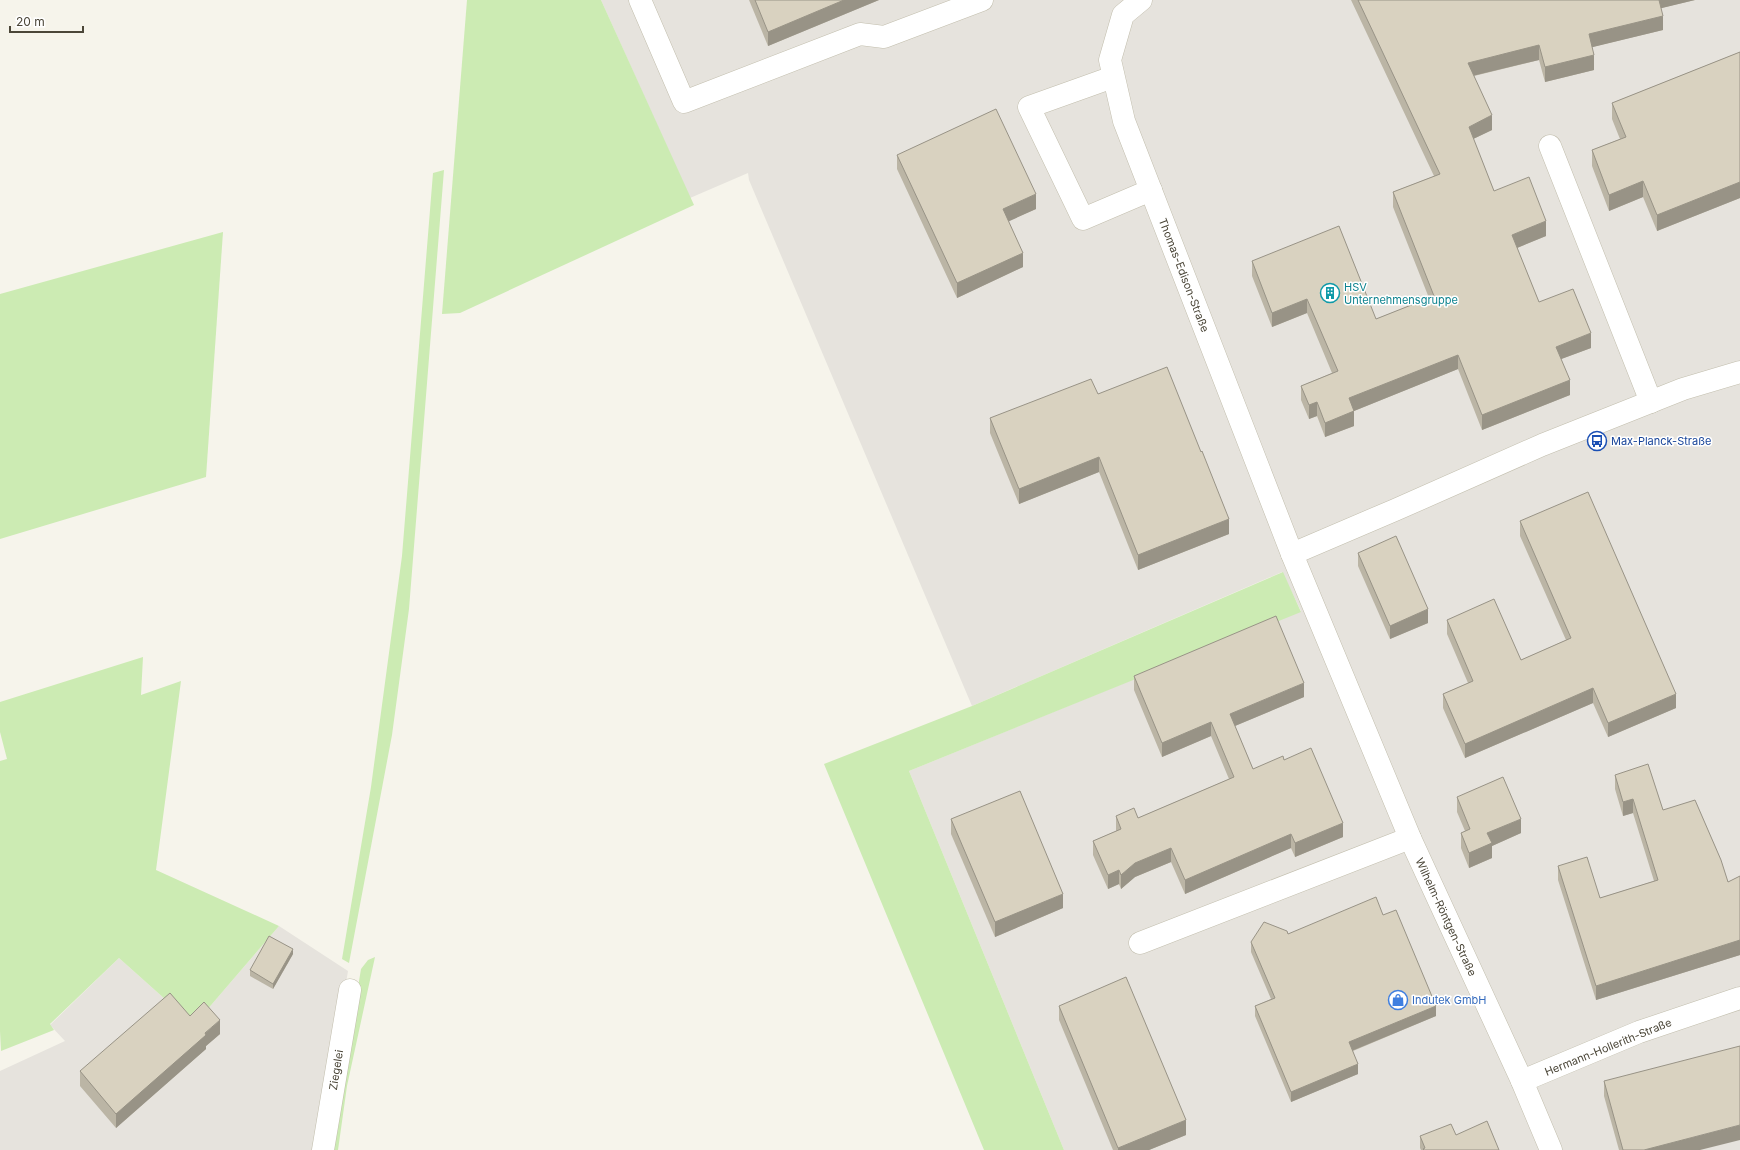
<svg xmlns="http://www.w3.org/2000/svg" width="1740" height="1150" font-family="Inter,sans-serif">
<rect width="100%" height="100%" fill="#f6f4eb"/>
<g fill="#e6e3dd">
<path d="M 601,0 L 1740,0 L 1740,1150 L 1064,1150 L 909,771 L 1301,611 L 1282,572 L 972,706 L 749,180 L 748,173 L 690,198 Z"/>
<path d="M 279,926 L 348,971 L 318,1150 L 0,1150 L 0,1071 L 65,1041 L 50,1025 L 119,958 L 194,1025 Z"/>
</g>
<g fill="#ccebb3">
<path d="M 467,0 L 601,0 L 694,205 L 460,313 L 442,314 Z"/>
<path d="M 444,170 L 409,609 L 392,735 L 349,963 L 342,959 L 371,787 L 402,556 L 433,173 Z"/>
<path d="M 223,232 L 206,477 L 0,539 L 0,294 Z"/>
<path d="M 1283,572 L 1301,612 L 909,771 L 1064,1150 L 984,1150 L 824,764 L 972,706 Z"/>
<path d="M 143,657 L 141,695 L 181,681 L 156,870 L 279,926 L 194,1025 L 119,958 L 50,1024 L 54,1030 L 1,1051 L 0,1031 L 0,761 L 7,759 L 0,732 L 0,702 Z"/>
<path d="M 375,957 L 347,1086 L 338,1150 L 331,1150 L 361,969 L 368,960 Z"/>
</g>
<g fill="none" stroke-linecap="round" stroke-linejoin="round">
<defs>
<g id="minor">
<path d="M 640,0 L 684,102 L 860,34 L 884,37 L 982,0"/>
<path d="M 1141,0 L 1123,15 L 1110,60 L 1124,121 L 1292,554 L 1410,838 L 1522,1081 L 1551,1150"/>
<path d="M 1113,77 L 1029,107 L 1083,219 L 1151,190"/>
<path d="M 1550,146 L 1651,402"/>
<path d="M 1292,554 L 1395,510 L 1542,445 L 1683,389 L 1740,372"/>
<path d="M 1140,943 L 1410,838"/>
<path d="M 1522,1081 L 1639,1032 L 1740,998"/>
<path d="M 323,1150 L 350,990"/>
</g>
</defs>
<use href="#minor" stroke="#c2bead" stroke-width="23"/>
<use href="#minor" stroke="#fff" stroke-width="22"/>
</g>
<g fill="#bbb5a5">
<path d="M 749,0 L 879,0 L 768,46 Z"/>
<path d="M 1351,0 L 1695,0 L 1661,8 L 1663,30 L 1592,47 L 1594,70 L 1545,82 L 1539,60 L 1474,76 L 1492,130 L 1473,139 L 1494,191 L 1546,236 L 1517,248 L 1539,302 L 1591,348 L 1561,359 L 1570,395 L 1482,430 L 1458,369 L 1354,411 L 1354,426 L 1325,437 L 1317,416 L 1309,419 L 1301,400 L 1301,386 L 1332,373 L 1307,313 L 1272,327 L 1252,276 L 1252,261 L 1376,319 L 1429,298 L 1393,207 L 1393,192 L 1434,176 Z"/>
<path d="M 1740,52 L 1740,198 L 1657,231 L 1643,197 L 1609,211 L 1592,166 L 1592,150 L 1620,139 L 1612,119 L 1612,103 Z"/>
<path d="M 897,155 L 1036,209 L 1008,221 L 1023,267 L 957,298 L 897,169 Z"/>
<path d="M 1098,394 L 1229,534 L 1138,570 L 1099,472 L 1019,504 L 990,433 L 990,418 Z"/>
<path d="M 1520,521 L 1676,708 L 1608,737 L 1593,703 L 1465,758 L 1443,708 L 1443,694 L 1468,683 L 1447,634 L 1447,620 L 1521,660 L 1566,640 L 1520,536 Z"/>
<path d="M 1358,553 L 1428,623 L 1390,639 L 1358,566 Z"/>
<path d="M 1134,676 L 1304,697 L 1235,726 L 1253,769 L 1284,760 L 1343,837 L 1295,857 L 1291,848 L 1185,894 L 1171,862 L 1135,877 L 1121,889 L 1119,884 L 1108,889 L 1093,855 L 1093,841 L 1116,831 L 1116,816 L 1138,818 L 1229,779 L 1211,736 L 1162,757 L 1134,690 Z"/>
<path d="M 1615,775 L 1663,810 L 1728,882 L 1740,876 L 1740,955 L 1596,1000 L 1558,880 L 1558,866 L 1600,898 L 1654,881 L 1633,813 L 1623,816 L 1615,789 Z"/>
<path d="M 1457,797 L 1521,833 L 1492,846 L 1492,858 L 1469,868 L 1461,848 L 1461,833 L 1465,831 L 1457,812 Z"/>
<path d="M 951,819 L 1063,908 L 995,937 L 951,834 Z"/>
<path d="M 1383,915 L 1436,1016 L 1353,1051 L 1358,1074 L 1291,1102 L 1255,1016 L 1255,1006 L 1271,999 L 1251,952 L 1251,942 L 1288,934 Z"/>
<path d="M 293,954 L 273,989 L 250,976 L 250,970 Z"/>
<path d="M 1059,1006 L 1186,1135 L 1149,1150 L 1113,1150 L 1059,1020 Z"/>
<path d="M 190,1016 L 220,1034 L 206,1046 L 206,1049 L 116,1128 L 80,1086 L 80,1071 Z"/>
<path d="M 1604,1081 L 1700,1150 L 1619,1150 L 1604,1096 Z"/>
<path d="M 1456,1135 L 1499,1150 L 1421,1150 L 1420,1148 L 1420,1136 Z"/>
</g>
<g fill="#989386">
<path d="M 844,0 L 879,0 L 768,46 L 768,32 Z"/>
<path d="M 1658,0 L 1695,0 L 1658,9 Z"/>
<path d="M 1663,16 L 1663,30 L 1589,48 L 1589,34 Z"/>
<path d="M 1539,45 L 1539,60 L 1468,77 L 1468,63 Z"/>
<path d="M 1594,55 L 1594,70 L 1545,82 L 1545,67 Z"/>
<path d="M 1492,115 L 1492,130 L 1469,141 L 1469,127 Z"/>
<path d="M 1643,181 L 1643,197 L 1609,211 L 1609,195 Z"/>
<path d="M 1740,182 L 1740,198 L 1657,231 L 1657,215 Z"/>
<path d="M 1036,194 L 1036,209 L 1003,224 L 1003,209 Z"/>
<path d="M 1546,221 L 1546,236 L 1512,250 L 1512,235 Z"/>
<path d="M 1023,253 L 1023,267 L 957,298 L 957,283 Z"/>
<path d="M 1307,299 L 1307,313 L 1272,327 L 1272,313 Z"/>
<path d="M 1591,333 L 1591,348 L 1556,361 L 1556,347 Z"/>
<path d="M 1458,355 L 1458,369 L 1349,413 L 1349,398 Z"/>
<path d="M 1570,380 L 1570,395 L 1482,430 L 1482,415 Z"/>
<path d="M 1317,402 L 1317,416 L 1309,419 L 1309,405 Z"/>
<path d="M 1354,411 L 1354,426 L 1325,437 L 1325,423 Z"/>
<path d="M 1099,457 L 1099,472 L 1019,504 L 1019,489 Z"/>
<path d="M 1229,519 L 1229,534 L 1138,570 L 1138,555 Z"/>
<path d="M 1428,609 L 1428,623 L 1390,639 L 1390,626 Z"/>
<path d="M 1304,683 L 1304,697 L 1230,728 L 1230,714 Z"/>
<path d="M 1593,688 L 1593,703 L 1465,758 L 1465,744 Z"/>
<path d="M 1676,694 L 1676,708 L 1608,737 L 1608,723 Z"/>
<path d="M 1211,722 L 1211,736 L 1162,757 L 1162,743 Z"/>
<path d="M 1633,799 L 1633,813 L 1623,816 L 1623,802 Z"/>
<path d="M 1521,819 L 1521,833 L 1492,846 L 1492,858 L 1469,868 L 1469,853 L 1487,833 Z"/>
<path d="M 1343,823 L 1343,837 L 1295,857 L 1295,843 Z"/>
<path d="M 1291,834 L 1291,848 L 1185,894 L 1185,880 Z"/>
<path d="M 1171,848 L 1171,862 L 1135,877 L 1121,889 L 1121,875 L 1135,863 Z"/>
<path d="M 1119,870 L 1119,884 L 1108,889 L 1108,875 Z"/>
<path d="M 1063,894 L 1063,908 L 995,937 L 995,922 Z"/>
<path d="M 1740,940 L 1740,955 L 1596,1000 L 1596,986 Z"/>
<path d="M 293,949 L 293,954 L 273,989 L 273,984 Z"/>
<path d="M 1436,1006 L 1436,1016 L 1349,1052 L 1349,1042 Z"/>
<path d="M 220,1020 L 220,1034 L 206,1046 L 206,1049 L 116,1128 L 116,1114 Z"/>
<path d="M 1358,1064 L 1358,1074 L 1291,1102 L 1291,1092 Z"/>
<path d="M 1186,1120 L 1186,1135 L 1149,1150 L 1118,1150 L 1118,1148 Z"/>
<path d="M 1740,1125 L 1740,1140 L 1700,1150 L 1644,1150 Z"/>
</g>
<g fill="#d9d2c0" stroke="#989386">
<path d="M 755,0 L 844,0 L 768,32 Z"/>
<path d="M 1358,0 L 1659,0 L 1663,16 L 1589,34 L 1594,55 L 1545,67 L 1539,45 L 1468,63 L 1492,115 L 1469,127 L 1494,191 L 1529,177 L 1546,221 L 1512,235 L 1539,302 L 1573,289 L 1591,333 L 1556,347 L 1570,380 L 1482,415 L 1458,355 L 1349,398 L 1354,411 L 1325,423 L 1317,402 L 1309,405 L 1301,386 L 1338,371 L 1307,299 L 1272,313 L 1252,261 L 1339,226 L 1376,319 L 1434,296 L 1393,192 L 1440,174 Z"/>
<path d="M 1740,52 L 1740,182 L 1657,215 L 1643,181 L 1609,195 L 1592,150 L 1626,137 L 1612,103 Z"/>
<path d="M 996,109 L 1036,194 L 1003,209 L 1023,253 L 957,283 L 897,155 Z"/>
<path d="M 1167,367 L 1201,452 L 1202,451 L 1229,519 L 1138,555 L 1099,457 L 1019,489 L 990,418 L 1091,379 L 1098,394 Z"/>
<path d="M 1588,492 L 1676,694 L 1608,723 L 1593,688 L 1465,744 L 1443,694 L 1473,681 L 1447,620 L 1494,599 L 1521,660 L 1571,638 L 1520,521 Z"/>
<path d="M 1396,536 L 1428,609 L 1390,626 L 1358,553 Z"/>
<path d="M 1276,616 L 1304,683 L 1230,714 L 1253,769 L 1283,756 L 1284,760 L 1311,748 L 1343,823 L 1295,843 L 1291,834 L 1185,880 L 1171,848 L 1135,863 L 1121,875 L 1119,870 L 1108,875 L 1093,841 L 1121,829 L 1116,816 L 1134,808 L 1138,818 L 1234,777 L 1211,722 L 1162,743 L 1134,676 Z"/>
<path d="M 1648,764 L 1663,810 L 1695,800 L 1721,860 L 1728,882 L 1740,876 L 1740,940 L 1596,986 L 1558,866 L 1587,857 L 1600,898 L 1658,880 L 1633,799 L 1623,802 L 1615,775 Z"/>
<path d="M 1503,777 L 1521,819 L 1487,833 L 1492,843 L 1469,853 L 1461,833 L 1470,829 L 1457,797 Z"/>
<path d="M 1020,791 L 1063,894 L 995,922 L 951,819 Z"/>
<path d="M 1376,897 L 1383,915 L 1396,910 L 1436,1006 L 1349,1042 L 1358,1064 L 1291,1092 L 1255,1006 L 1275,998 L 1251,942 L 1264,922 L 1287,931 L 1288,934 Z"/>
<path d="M 269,936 L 293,949 L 273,984 L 250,970 Z"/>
<path d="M 1126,977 L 1186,1120 L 1118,1148 L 1059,1006 Z"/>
<path d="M 170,993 L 190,1016 L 204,1002 L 220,1020 L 205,1033 L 206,1035 L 116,1114 L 80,1071 Z"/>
<path d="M 1740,1046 L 1740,1125 L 1644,1150 L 1623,1150 L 1604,1081 Z"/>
<path d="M 1487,1121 L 1499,1150 L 1424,1150 L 1423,1149 L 1425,1148 L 1420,1136 L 1451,1124 L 1456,1135 Z"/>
</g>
<defs>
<symbol id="building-ring" viewBox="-11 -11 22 22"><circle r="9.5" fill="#fff" stroke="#0f9aa8" stroke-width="1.5"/><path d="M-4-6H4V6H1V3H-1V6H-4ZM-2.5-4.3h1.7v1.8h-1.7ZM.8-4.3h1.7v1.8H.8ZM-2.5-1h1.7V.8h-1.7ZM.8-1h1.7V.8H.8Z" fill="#0f9aa8"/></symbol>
<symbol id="bus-ring" viewBox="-11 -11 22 22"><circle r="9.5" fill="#fff" stroke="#1a4fb4" stroke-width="1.5"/><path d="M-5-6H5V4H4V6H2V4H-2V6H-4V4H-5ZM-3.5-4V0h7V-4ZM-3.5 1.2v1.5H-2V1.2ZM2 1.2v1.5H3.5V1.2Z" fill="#1a4fb4"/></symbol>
<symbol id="shop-ring" viewBox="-11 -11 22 22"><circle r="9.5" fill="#fff" stroke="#3f7fe0" stroke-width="1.5"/><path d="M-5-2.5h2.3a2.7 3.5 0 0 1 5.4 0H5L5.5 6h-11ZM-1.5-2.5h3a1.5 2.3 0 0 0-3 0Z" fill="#3f7fe0"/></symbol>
</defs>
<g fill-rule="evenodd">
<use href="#building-ring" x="1319" y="282" width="22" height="22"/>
<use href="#bus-ring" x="1586" y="430" width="22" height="22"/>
<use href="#shop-ring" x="1387" y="989" width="22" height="22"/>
</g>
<g text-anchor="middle" stroke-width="3" stroke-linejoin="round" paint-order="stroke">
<g font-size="11" fill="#4b4638" stroke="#fff">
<text transform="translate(1184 275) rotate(69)" y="4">Thomas-Edison-Straße</text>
<text transform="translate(1446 917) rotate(65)" y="4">Wilhelm-Röntgen-Straße</text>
<text transform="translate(1608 1047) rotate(-22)" y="4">Hermann-Hollerith-Straße</text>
<text transform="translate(336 1070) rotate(-81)" y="4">Ziegelei</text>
</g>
<g font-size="11" fill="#0d838f" stroke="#fff" text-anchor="start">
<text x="1344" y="291">HSV<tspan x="1344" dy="13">Unternehmensgruppe</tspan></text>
</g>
<g font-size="11" fill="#164399" stroke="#fff" text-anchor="start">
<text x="1611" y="445">Max-Planck-Straße</text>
</g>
<g font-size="11" fill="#366cbe" stroke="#fff" text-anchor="start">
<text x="1412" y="1004">Indutek GmbH</text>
</g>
</g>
<path d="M10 26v6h73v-6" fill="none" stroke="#4b4638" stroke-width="2"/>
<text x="16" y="26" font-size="12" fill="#4b4638" stroke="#ffffff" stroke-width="3" paint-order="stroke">20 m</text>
</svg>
